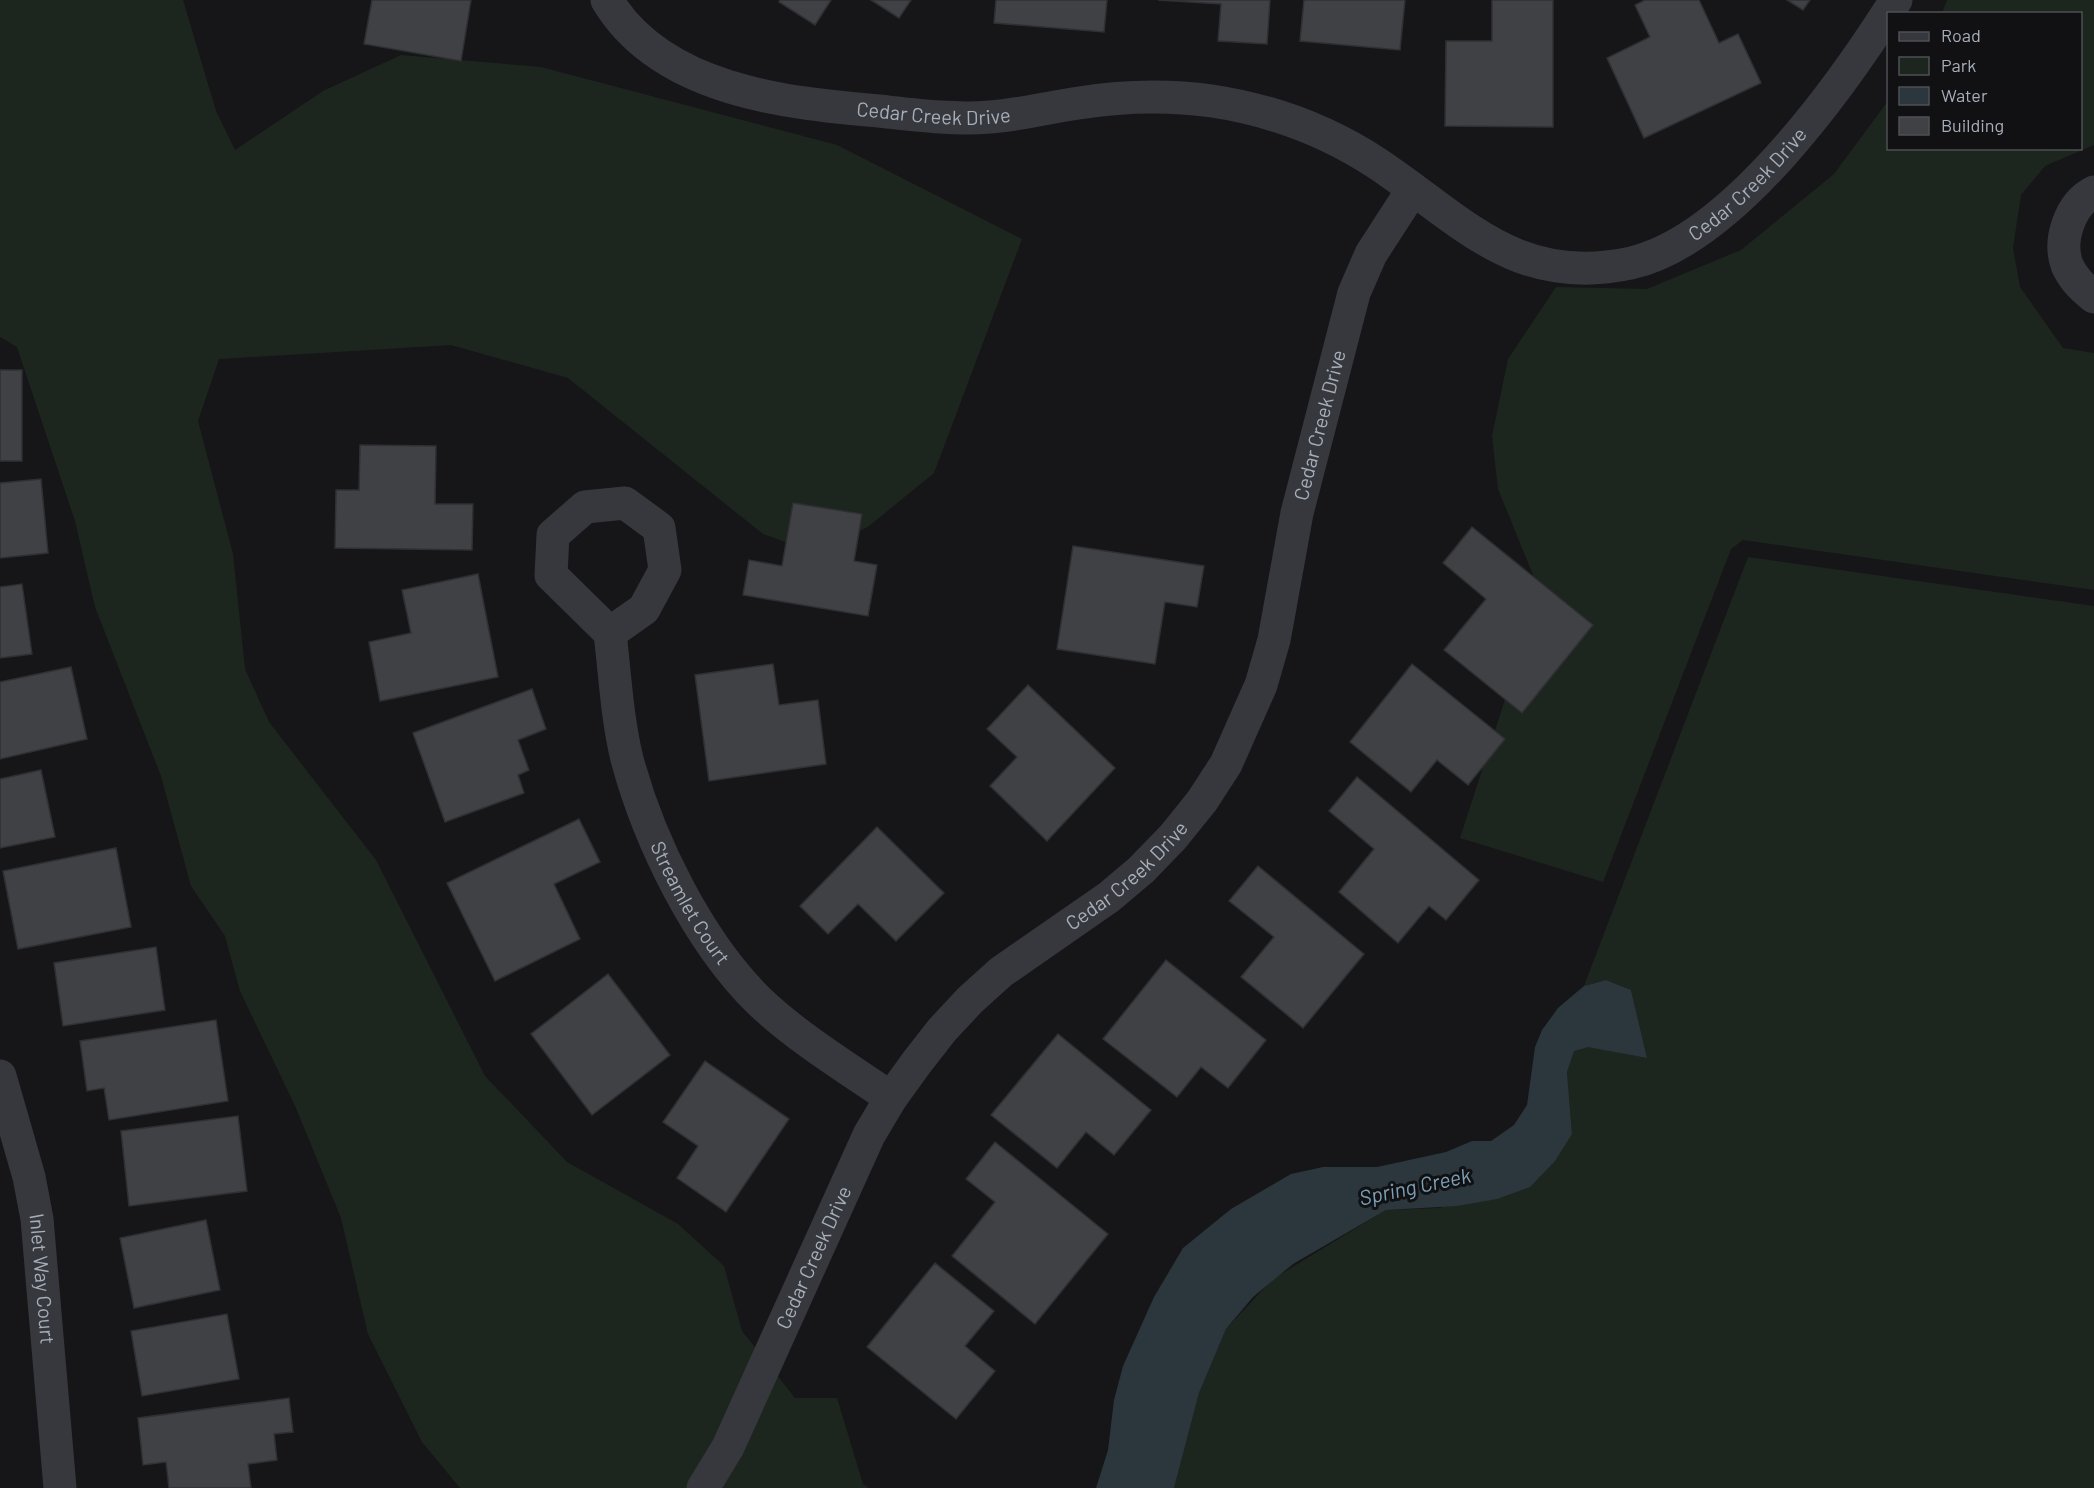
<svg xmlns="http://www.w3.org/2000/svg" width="2094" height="1488" font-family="Barlow,sans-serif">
<rect width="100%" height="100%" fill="#161618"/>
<g fill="#1d261e">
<path d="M 0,0 L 183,0 L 216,111 L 235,150 L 323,91 L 401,55 L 541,67 L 837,145 L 1022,239 L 934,473 L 869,526 L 819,554 L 763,534 L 568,378 L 451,345 L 219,359 L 198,421 L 233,554 L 245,669 L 269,722 L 376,860 L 485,1076 L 567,1162 L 678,1224 L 724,1266 L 742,1331 L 795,1398 L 837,1398 L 863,1484 L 869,1488 L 460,1488 L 422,1442 L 368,1334 L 341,1218 L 296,1108 L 240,991 L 225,936 L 191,886 L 161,776 L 95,607 L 75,521 L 17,347 L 0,337 Z"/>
<path d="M 1947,0 L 2094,0 L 2094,145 L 2045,166 L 2021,195 L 2013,248 L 2020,287 L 2063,348 L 2094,353 L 2094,590 L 1743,540 L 1731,549 L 1603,882 L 1460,838 L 1540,592 L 1498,489 L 1492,436 L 1508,359 L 1556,287 L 1647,289 L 1741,250 L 1834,174 L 1888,101 L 1888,148 L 2080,148 L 2080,14 L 1942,13 Z"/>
<path d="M 1748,557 L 2094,606 L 2094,1488 L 1174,1488 L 1199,1393 L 1226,1329 L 1273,1279 L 1386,1210 L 1440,1208 L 1572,1134 L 1567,1072 L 1574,1050 L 1588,1046 L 1647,1058 L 1631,990 L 1606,980 L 1584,986 Z"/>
</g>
<path fill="#2b363d" d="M 1606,980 L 1631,990 L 1647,1058 L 1588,1047 L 1574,1051 L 1567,1072 L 1572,1134 L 1555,1161 L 1530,1187 L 1497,1199 L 1457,1206 L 1386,1210 L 1293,1264 L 1253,1297 L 1226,1329 L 1199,1393 L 1174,1488 L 1096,1488 L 1108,1450 L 1114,1400 L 1123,1366 L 1154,1297 L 1183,1248 L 1231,1209 L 1291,1174 L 1323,1167 L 1377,1167 L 1446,1152 L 1472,1141 L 1491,1141 L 1514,1125 L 1527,1105 L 1535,1047 L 1542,1030 L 1558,1008 L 1584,986 Z"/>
<g fill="#404145" stroke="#2f3034" stroke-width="1.5">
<path d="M 372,0 L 471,0 L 461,61 L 364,44 Z"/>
<path d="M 780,0 L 831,0 L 815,25 L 779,2 Z"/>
<path d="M 871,0 L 911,0 L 899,18 Z"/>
<path d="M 996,0 L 1107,0 L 1104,32 L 994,23 Z"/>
<path d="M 1158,0 L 1270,0 L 1267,44 L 1218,41 L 1221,4 Z"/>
<path d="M 1304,0 L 1405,0 L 1400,50 L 1300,41 Z"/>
<path d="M 1492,0 L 1553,0 L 1553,127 L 1445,126 L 1446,41 L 1492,41 Z"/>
<path d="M 1645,0 L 1699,0 L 1719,43 L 1738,34 L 1761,83 L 1644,138 L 1607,58 L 1650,37 L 1635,5 Z"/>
<path d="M 1787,0 L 1810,0 L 1803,10 Z"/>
<rect x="0" y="370" width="22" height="91"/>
<path d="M 360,445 L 436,446 L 435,504 L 473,504 L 472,550 L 335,548 L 336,490 L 359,490 Z"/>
<path d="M 41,479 L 48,553 L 0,558 L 0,483 Z"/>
<path d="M 793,503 L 862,514 L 854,561 L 877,565 L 868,616 L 743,595 L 749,560 L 782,566 Z"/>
<path d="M 1472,527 L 1593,625 L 1522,713 L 1444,650 L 1486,599 L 1443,563 Z"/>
<path d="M 1073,546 L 1204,566 L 1197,607 L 1165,602 L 1155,664 L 1057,649 Z"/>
<path d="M 478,574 L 498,677 L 380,701 L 369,642 L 411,633 L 402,590 Z"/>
<path d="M 22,584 L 32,654 L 0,658 L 0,587 Z"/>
<path d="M 773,664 L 779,705 L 818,700 L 826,764 L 709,781 L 695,675 Z"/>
<path d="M 1412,664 L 1505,739 L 1468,785 L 1437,760 L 1411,792 L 1350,742 Z"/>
<path d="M 71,667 L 87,739 L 0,759 L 0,682 Z"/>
<path d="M 1028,685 L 1115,768 L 1047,841 L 990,786 L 1017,757 L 987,729 Z"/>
<path d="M 532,689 L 546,729 L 518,740 L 529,770 L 518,775 L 524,793 L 445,822 L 413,733 Z"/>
<path d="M 41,770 L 55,837 L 0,848 L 0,779 Z"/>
<path d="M 1357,777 L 1479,880 L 1446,920 L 1429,906 L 1398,943 L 1339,892 L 1374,849 L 1329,811 Z"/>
<path d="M 579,819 L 600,862 L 554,884 L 580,939 L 495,981 L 447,883 Z"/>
<path d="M 877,827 L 944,893 L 896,941 L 858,904 L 828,934 L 800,906 Z"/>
<path d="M 116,848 L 131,927 L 18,949 L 3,871 Z"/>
<path d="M 1258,866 L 1364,954 L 1303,1028 L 1241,977 L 1274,937 L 1229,901 Z"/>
<path d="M 156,947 L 165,1010 L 63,1026 L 54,963 Z"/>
<path d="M 1166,960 L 1266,1040 L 1228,1088 L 1201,1067 L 1177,1097 L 1103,1039 Z"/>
<path d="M 608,974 L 670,1055 L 592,1115 L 531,1034 Z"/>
<path d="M 216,1020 L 228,1101 L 109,1120 L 104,1088 L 87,1091 L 80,1041 Z"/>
<path d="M 1058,1034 L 1151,1110 L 1114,1155 L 1086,1132 L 1057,1168 L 991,1115 Z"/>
<path d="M 705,1061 L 789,1119 L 726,1212 L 677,1178 L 698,1146 L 663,1122 Z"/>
<path d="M 238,1116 L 247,1191 L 129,1206 L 121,1131 Z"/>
<path d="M 995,1142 L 1108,1234 L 1035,1324 L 952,1256 L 995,1202 L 966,1179 Z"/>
<path d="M 206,1220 L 220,1290 L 134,1308 L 120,1238 Z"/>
<path d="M 935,1263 L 994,1311 L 965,1346 L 995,1371 L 956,1419 L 867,1347 Z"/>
<path d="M 227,1314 L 239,1379 L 142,1396 L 131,1331 Z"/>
<path d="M 289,1398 L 293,1432 L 274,1434 L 277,1460 L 248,1464 L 251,1488 L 169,1488 L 166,1462 L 143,1465 L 138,1418 Z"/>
</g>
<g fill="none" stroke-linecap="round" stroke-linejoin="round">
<g stroke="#36383d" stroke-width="33">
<path id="s1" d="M 607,0 C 661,90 784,103 879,111 C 916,115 953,120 990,117 C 1020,115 1049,107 1079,103 C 1123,96 1168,95 1212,101 C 1272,110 1328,131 1378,164 C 1463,221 1517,288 1631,263 C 1733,240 1843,84 1896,0"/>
<path d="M 2094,192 C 2070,204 2058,240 2067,265 C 2073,279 2083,288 2094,297"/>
<path d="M 625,503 L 659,528 L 665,570 L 644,609 L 610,633 L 551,575 L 553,535 L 585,507 Z"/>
<path id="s2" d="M 610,633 C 615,675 617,718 627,759 C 649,841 698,941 759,1001 C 798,1038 846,1067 891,1098"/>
<path id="s3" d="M 0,1076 L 29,1177 L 37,1219 L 60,1488"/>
<path id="s4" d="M 703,1488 L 728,1447 L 869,1135 L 891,1098 L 917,1062 L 942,1030 L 970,1000 L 1001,972 L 1109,897 L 1141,870 L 1173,837 L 1202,801 L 1226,764 L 1261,685 L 1274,640 L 1297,513 L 1354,293 L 1371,254 L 1413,189"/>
</g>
</g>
<g text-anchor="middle" stroke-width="6" stroke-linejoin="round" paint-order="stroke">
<g font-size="20" fill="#a6aeb9" stroke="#111113">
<text dy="7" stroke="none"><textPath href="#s1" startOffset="360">Cedar Creek Drive</textPath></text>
<text dy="7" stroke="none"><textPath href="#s1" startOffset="1245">Cedar Creek Drive</textPath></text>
<text dy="7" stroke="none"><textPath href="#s4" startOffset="1264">Cedar Creek Drive</textPath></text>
<text dy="7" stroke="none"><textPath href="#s4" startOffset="760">Cedar Creek Drive</textPath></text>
<text dy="7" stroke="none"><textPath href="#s2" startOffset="285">Streamlet Court</textPath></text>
<text dy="7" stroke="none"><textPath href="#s4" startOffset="256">Cedar Creek Drive</textPath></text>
<text dy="7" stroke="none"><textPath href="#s3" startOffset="208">Inlet Way Court</textPath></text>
</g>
<g font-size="21" font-style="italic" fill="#7ba0b7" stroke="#111113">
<text transform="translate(1415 1187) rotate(-12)" y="7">Spring Creek</text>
</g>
</g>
<rect x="1887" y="12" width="195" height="138" fill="#111113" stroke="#4d5055" stroke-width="1.5"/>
<rect x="1899" y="32" width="30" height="9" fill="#36383d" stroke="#4d5055" stroke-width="1.5"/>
<text x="1941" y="42" font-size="18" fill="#a6aeb9">Road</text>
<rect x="1899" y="57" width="30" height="18" fill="#1d261e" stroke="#4d5055" stroke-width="1.5"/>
<text x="1941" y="72" font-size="18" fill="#a6aeb9">Park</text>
<rect x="1899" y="87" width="30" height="18" fill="#2b363d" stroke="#4d5055" stroke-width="1.5"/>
<text x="1941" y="102" font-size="18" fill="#a6aeb9">Water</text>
<rect x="1899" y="117" width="30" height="18" fill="#404145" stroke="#4d5055" stroke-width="1.5"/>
<text x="1941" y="132" font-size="18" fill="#a6aeb9">Building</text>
</svg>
